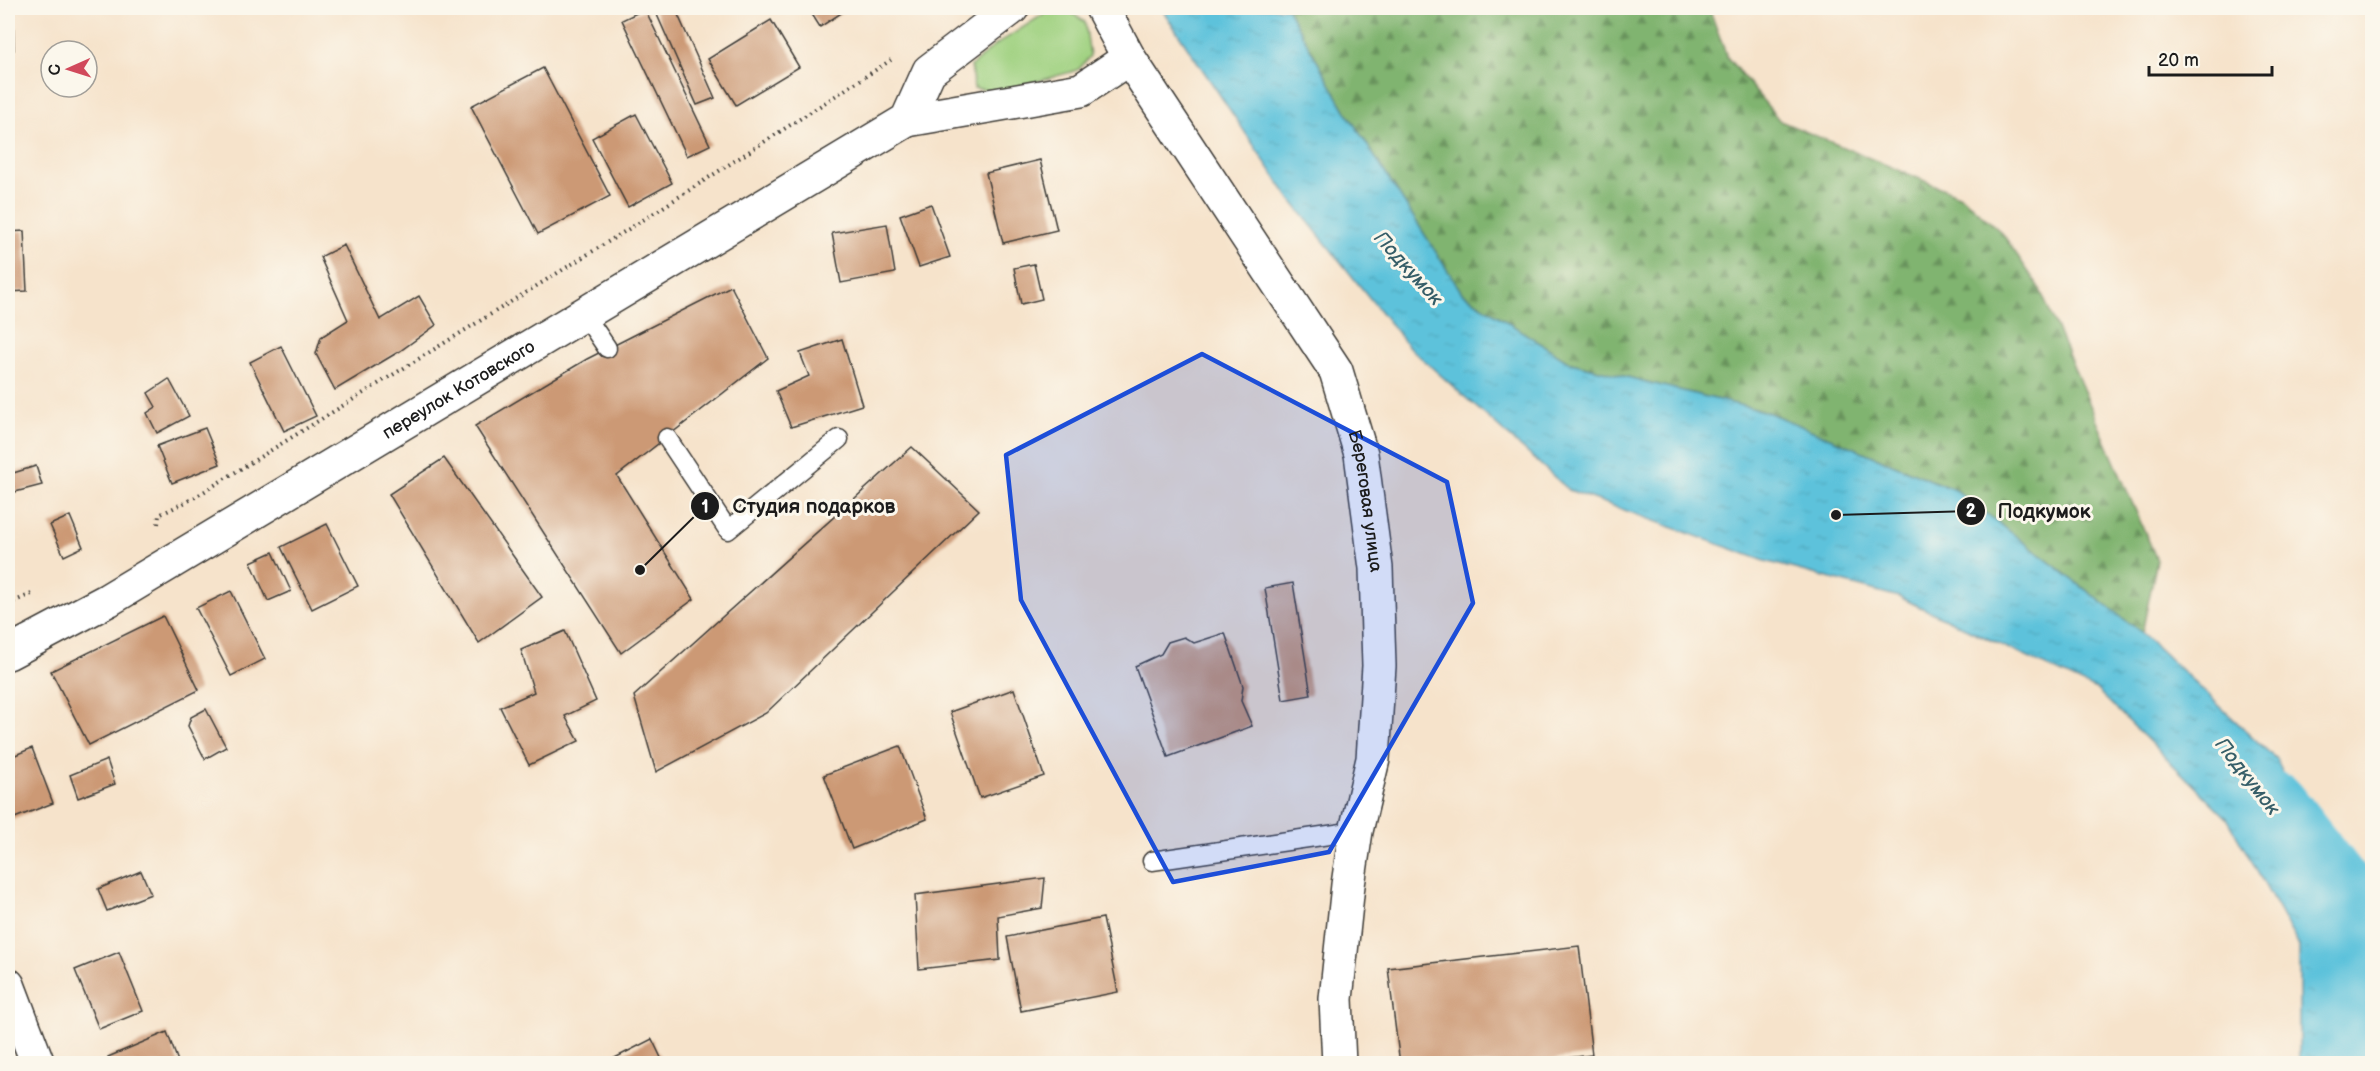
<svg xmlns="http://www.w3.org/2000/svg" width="2380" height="1071" font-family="'Balsamiq Sans',sans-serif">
<defs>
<pattern id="forest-firs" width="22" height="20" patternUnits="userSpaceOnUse" patternTransform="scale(1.5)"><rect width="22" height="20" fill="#80b470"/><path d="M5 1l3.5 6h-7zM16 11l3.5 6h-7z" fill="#68925b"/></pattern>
<pattern id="water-ripples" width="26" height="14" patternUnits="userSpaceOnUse" patternTransform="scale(1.5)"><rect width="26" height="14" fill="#5dc2db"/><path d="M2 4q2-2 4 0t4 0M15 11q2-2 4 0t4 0" fill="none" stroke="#50a6bb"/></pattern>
</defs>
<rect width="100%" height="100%" fill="#fbf7ec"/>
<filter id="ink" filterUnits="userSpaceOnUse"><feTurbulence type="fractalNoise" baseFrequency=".0167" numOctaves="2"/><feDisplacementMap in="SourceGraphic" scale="12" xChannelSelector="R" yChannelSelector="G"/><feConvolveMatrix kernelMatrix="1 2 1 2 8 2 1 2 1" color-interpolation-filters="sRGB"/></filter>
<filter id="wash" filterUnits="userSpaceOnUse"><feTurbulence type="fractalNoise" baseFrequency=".008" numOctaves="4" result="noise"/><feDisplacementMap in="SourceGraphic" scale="24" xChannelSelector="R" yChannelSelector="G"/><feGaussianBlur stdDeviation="1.35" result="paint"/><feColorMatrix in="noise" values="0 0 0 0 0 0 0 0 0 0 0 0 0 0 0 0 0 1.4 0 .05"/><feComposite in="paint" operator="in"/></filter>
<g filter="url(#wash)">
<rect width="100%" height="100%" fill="#f6e3cb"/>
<path fill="#a1d282" stroke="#5e774f" stroke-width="1.5" d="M 1053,8 C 1065,8 1075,15 1085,22 L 1090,56 L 1079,69 L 1071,72 L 997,92 L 974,88 L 971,66 L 994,46 Z"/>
<path fill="url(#forest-firs)" stroke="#4e6846" stroke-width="1.5" d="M 1287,8 L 1709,8 L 1727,57 L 1780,121 L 1961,196 L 2002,233 L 2039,287 L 2157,560 L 2142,633 L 1957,491 L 1767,412 L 1571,363 L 1462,293 L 1345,110 Z"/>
<path fill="url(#water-ripples)" stroke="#3c6f7c" stroke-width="1.5" d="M 1161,8 L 1287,8 L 1345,110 L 1462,293 L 1571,363 L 1767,412 L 1957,491 L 2142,633 L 2277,760 L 2352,925 L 2372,1030 L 2372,1063 L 2299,1063 L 2299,946 L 2227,818 L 2097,690 L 1899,597 L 1765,561 L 1569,490 L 1409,347 L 1290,199 Z"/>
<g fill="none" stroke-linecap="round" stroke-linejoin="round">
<path stroke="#5dc2db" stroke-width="74" d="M 2272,808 L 2340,895 L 2358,1064"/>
</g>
<g id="blocks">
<g fill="#cc9974">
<path d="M 8,8 L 13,8 L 14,50 L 8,50 Z"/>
<path d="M 654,8 L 675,8 L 715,98 L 697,105 Z"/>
<path d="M 808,8 L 849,8 L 820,27 Z"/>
<path d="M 645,9 L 710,145 L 687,156 L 622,20 Z"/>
<path d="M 771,20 L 799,67 L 736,105 L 708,59 Z"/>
<path d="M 543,68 L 610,196 L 538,234 L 471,106 Z"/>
<path d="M 636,114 L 672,183 L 628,207 L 592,138 Z"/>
<path d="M 1040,160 L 1057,230 L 1003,243 L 986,173 Z"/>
<path d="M 931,204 L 950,257 L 919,267 L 900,215 Z"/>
<path d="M 887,224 L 895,273 L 841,283 L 832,233 Z"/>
<path d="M 24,231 L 27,291 L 8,292 L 8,232 Z"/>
<path d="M 344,245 L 380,320 L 419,296 L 436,325 L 400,351 L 335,390 L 316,354 L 321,337 L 348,320 L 320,257 Z"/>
<path d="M 1034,264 L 1042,299 L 1021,304 L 1014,268 Z"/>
<path d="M 731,286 L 768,358 L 617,476 L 694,599 L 621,653 L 475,426 L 587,359 Z"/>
<path d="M 842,339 L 862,405 L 791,427 L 776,391 L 809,376 L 800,353 Z"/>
<path d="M 281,346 L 316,416 L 284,431 L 250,362 Z"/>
<path d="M 169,379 L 189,416 L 157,433 L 147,413 L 156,407 L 148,393 Z"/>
<path d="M 205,428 L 220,464 L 172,483 L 157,446 Z"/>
<path d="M 912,447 L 979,510 L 766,713 L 656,772 L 634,696 Z"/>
<path d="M 444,458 L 542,597 L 479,643 L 389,494 Z"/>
<path d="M 36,466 L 42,485 L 15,492 L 10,474 Z"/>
<path d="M 70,516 L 83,547 L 64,556 L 50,525 Z"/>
<path d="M 327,524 L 358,586 L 312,609 L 281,547 Z"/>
<path d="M 273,552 L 291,591 L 268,601 L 251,562 Z"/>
<path d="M 1293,583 L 1311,695 L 1283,700 L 1265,588 Z"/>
<path d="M 231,591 L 265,659 L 231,676 L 196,608 Z"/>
<path d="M 163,616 L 199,690 L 89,745 L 51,671 Z"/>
<path d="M 565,631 L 596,701 L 565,716 L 579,741 L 529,765 L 500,707 L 534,692 L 521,650 Z"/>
<path d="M 1225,633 L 1243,686 L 1241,701 L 1252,726 L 1168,757 L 1135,666 L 1161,654 L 1168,642 L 1184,637 L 1194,643 Z"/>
<path d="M 1014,689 L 1044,776 L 980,798 L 950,712 Z"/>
<path d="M 206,709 L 226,747 L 205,759 L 188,726 L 191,717 Z"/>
<path d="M 900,746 L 927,819 L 852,849 L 824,775 Z"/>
<path d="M 32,748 L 53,803 L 12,819 L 8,808 L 8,758 Z"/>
<path d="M 107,760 L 115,784 L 78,798 L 70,775 Z"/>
<path d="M 141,871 L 151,894 L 107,911 L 98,889 Z"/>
<path d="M 1045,878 L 1042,908 L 998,916 L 1000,960 L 919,969 L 915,895 Z"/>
<path d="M 1103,918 L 1118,992 L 1021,1011 L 1007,937 Z"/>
<path d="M 1579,946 L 1592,1055 L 1519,1064 L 1400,1064 L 1388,968 Z"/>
<path d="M 119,952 L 143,1011 L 99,1029 L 75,970 Z"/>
<path d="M 167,1032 L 179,1064 L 111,1064 L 108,1057 Z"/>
<path d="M 652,1039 L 664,1064 L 603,1064 Z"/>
</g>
</g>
</g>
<g filter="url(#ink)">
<use href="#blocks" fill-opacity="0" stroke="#3d3a36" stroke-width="1.5"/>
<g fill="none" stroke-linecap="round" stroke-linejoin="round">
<defs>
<g id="service">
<path d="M 584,314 L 607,348"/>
<path d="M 667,438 L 728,530 L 839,439"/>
<path d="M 1152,861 L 1356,831"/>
</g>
<g id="minor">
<path id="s1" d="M 1102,8 L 1129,58 L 1336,371 L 1361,454 L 1376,568 L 1379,666 L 1373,759 L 1356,831 L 1348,885 L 1336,999 L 1339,1064"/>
<path d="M 907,120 L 1081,90 L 1129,58"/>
<path id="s2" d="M 8,653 L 108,600 L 907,120 L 929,71 L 1012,8"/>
<path d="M 8,985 L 38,1064"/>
</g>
</defs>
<use href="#service" stroke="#3d3a36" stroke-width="21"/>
<use href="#minor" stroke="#3d3a36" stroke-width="36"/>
<g stroke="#3d3a36" stroke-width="4" stroke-dasharray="1.5 4.5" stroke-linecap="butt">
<path d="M 158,524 L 159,515 L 192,499 L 640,222 L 891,60"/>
<path d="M 8,604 L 34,593"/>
</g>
<use href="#service" stroke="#fff" stroke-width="18"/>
<use href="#minor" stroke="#fff" stroke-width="33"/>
</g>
</g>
<path fill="#1d4ed8" fill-opacity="0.2" stroke="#1d4ed8" stroke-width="4.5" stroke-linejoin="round" d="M 1202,354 L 1447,482 L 1473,603 L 1329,852 L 1173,882 L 1021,600 L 1006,455 Z"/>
<g text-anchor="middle" stroke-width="6" stroke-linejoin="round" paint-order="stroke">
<g font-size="18" fill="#1c1c1c" stroke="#fbf7ec">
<text dy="6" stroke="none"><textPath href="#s2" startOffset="522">переулок Котовского</textPath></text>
<text dy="6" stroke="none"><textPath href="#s1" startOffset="566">Береговая улица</textPath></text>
</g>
<g font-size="20" font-style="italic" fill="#365e68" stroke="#fbf7ec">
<text transform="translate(1409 268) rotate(48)" y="7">Подкумок</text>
<text transform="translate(2248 776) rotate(52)" y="7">Подкумок</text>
</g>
</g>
<path fill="none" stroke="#1c1c1c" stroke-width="2" d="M640 570L705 506M1836 515L1971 511"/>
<g fill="#1c1c1c" stroke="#fbf7ec" stroke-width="2">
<circle cx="640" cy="570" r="6"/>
<circle cx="1836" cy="515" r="6"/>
<circle cx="705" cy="506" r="15"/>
<circle cx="1971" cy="511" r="15"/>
</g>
<g font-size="18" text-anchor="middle" font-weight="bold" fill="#fff">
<text x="705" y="513">1</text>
<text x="1971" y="517">2</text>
</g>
<g font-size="20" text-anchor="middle" font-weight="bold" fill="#1c1c1c" stroke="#fbf7ec" stroke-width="6" stroke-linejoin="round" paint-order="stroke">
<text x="814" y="513">Студия подарков</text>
<text x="2044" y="518">Подкумок</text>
</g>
<rect width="2380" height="1071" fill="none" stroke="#fbf7ec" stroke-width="30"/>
<g transform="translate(69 69) rotate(267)"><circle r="28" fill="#fbf7ec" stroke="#a29f99" stroke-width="1.5"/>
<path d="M0-4.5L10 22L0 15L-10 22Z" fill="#d1495b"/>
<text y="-9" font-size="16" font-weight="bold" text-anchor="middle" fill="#1c1c1c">С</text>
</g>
<path d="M2149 66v9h123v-9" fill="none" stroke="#1c1c1c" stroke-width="3"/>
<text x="2158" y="66" font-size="18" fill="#1c1c1c" stroke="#fbf7ec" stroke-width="4.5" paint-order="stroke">20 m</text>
</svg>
